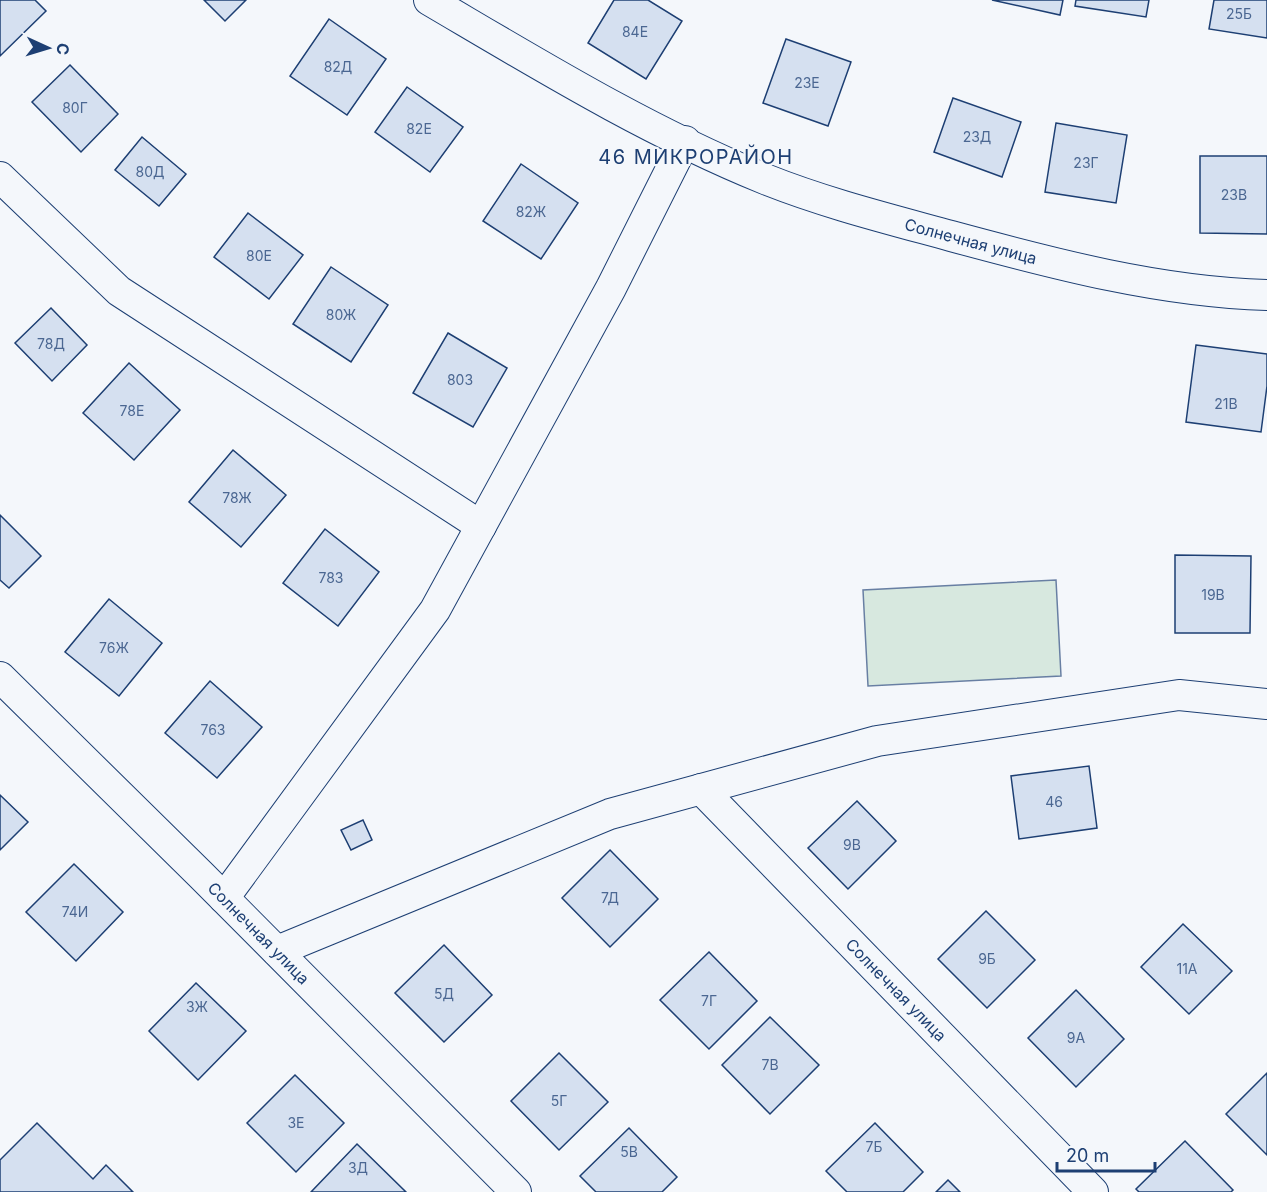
<svg xmlns="http://www.w3.org/2000/svg" width="1267" height="1192" font-family="Inter,sans-serif">
<rect width="100%" height="100%" fill="#f4f7fb"/>
<path fill="#d7e8df" stroke="#687fa3" stroke-width="1.5" d="M 1056,580 L 1061,676 L 868,686 L 863,590 Z"/>
<g fill="#d5e0f0" stroke="#1d3f73" stroke-width="1.5">
<path d="M 0,0 L 35,0 L 46,11 L 0,56 Z"/>
<path d="M 204,0 L 246,0 L 225,21 Z"/>
<path d="M 614,0 L 648,0 L 682,21 L 646,79 L 588,43 Z"/>
<path d="M 992,0 L 1063,0 L 1060,15 Z"/>
<path d="M 1076,0 L 1149,0 L 1146,17 L 1075,6 Z"/>
<path d="M 1214,0 L 1267,0 L 1267,38 L 1209,29 Z"/>
<path d="M 329,19 L 386,59 L 347,115 L 290,76 Z"/>
<path d="M 786,39 L 851,62 L 828,126 L 763,103 Z"/>
<path d="M 70,65 L 118,114 L 81,152 L 32,102 Z"/>
<path d="M 407,87 L 463,127 L 430,172 L 375,132 Z"/>
<path d="M 953,98 L 1021,122 L 1002,177 L 934,152 Z"/>
<path d="M 1056,123 L 1127,135 L 1116,203 L 1045,192 Z"/>
<path d="M 142,137 L 186,174 L 159,206 L 115,170 Z"/>
<path d="M 1200,156 L 1267,156 L 1267,234 L 1200,233 Z"/>
<path d="M 521,164 L 578,203 L 541,259 L 483,221 Z"/>
<path d="M 248,213 L 303,255 L 269,299 L 214,257 Z"/>
<path d="M 331,267 L 388,305 L 351,362 L 293,324 Z"/>
<path d="M 51,308 L 87,345 L 52,381 L 15,343 Z"/>
<path d="M 448,333 L 507,368 L 473,427 L 413,393 Z"/>
<path d="M 1196,345 L 1267,354 L 1267,386 L 1261,432 L 1186,422 Z"/>
<path d="M 129,363 L 180,410 L 134,460 L 83,413 Z"/>
<path d="M 233,450 L 286,495 L 241,547 L 189,502 Z"/>
<path d="M 0,515 L 41,556 L 9,588 L 0,580 Z"/>
<path d="M 325,529 L 379,572 L 338,626 L 283,583 Z"/>
<path d="M 1175,555 L 1251,556 L 1250,633 L 1175,633 Z"/>
<path d="M 109,599 L 162,643 L 119,696 L 65,652 Z"/>
<path d="M 210,681 L 262,727 L 217,778 L 165,733 Z"/>
<path d="M 1089,766 L 1097,828 L 1019,839 L 1011,776 Z"/>
<path d="M 0,795 L 28,822 L 0,850 Z"/>
<path d="M 857,801 L 896,841 L 848,889 L 808,848 Z"/>
<path d="M 363,820 L 372,840 L 351,850 L 341,830 Z"/>
<path d="M 610,850 L 658,899 L 610,947 L 562,898 Z"/>
<path d="M 74,864 L 123,912 L 76,961 L 26,912 Z"/>
<path d="M 986,911 L 1035,960 L 987,1008 L 938,959 Z"/>
<path d="M 1183,924 L 1232,971 L 1189,1014 L 1141,967 Z"/>
<path d="M 444,945 L 492,995 L 444,1042 L 395,993 Z"/>
<path d="M 709,952 L 757,1001 L 709,1049 L 660,1000 Z"/>
<path d="M 196,983 L 246,1031 L 198,1080 L 149,1031 Z"/>
<path d="M 1076,990 L 1124,1039 L 1076,1087 L 1028,1038 Z"/>
<path d="M 770,1017 L 819,1065 L 770,1114 L 722,1065 Z"/>
<path d="M 559,1053 L 608,1102 L 559,1150 L 511,1101 Z"/>
<path d="M 1267,1073 L 1267,1155 L 1226,1114 Z"/>
<path d="M 295,1075 L 344,1123 L 296,1172 L 247,1123 Z"/>
<path d="M 37,1123 L 93,1179 L 106,1165 L 133,1192 L 0,1192 L 0,1160 Z"/>
<path d="M 875,1123 L 923,1172 L 903,1192 L 847,1192 L 826,1171 Z"/>
<path d="M 629,1128 L 677,1177 L 662,1192 L 596,1192 L 580,1176 Z"/>
<path d="M 1185,1141 L 1233,1190 L 1231,1192 L 1139,1192 L 1136,1189 Z"/>
<path d="M 357,1144 L 406,1192 L 311,1192 Z"/>
<path d="M 948,1180 L 960,1192 L 936,1192 Z"/>
</g>
<g fill="none" stroke-linecap="round" stroke-linejoin="round">
<defs>
<g id="minor">
<path id="s1" d="M 429,0 C 538,64 647,131 765,179 C 825,203 889,219 951,236 C 1054,264 1160,292 1267,295"/>
<path d="M 0,177 L 119,291 L 481,526"/>
<path id="s2" d="M 0,677 L 202,876 L 516,1192"/>
<path id="s3" d="M 701,789 L 1093,1192"/>
<path d="M 224,898 L 435,610 L 611,288 L 685,141"/>
<path d="M 277,951 L 610,814 L 877,741 L 1179,695 L 1267,704"/>
</g>
</defs>
<use href="#minor" stroke="#1d3f73" stroke-width="32"/>
<use href="#minor" stroke="#f4f7fb" stroke-width="30"/>
</g>
<g text-anchor="middle" stroke-width="4.5" stroke-linejoin="round" paint-order="stroke">
<g font-size="14" fill="#4b6792">
<text x="1239" y="19">25Б</text>
<text x="635" y="37">84Е</text>
<text x="338" y="72">82Д</text>
<text x="807" y="88">23Е</text>
<text x="75" y="113">80Г</text>
<text x="419" y="134">82Е</text>
<text x="977" y="142">23Д</text>
<text x="1086" y="168">23Г</text>
<text x="150" y="177">80Д</text>
<text x="1234" y="200">23В</text>
<text x="531" y="217">82Ж</text>
<text x="259" y="261">80Е</text>
<text x="341" y="320">80Ж</text>
<text x="51" y="349">78Д</text>
<text x="460" y="385">80З</text>
<text x="1226" y="409">21В</text>
<text x="132" y="416">78Е</text>
<text x="237" y="503">78Ж</text>
<text x="331" y="583">78З</text>
<text x="1213" y="600">19В</text>
<text x="114" y="653">76Ж</text>
<text x="213" y="735">76З</text>
<text x="1054" y="807">46</text>
<text x="852" y="850">9В</text>
<text x="610" y="903">7Д</text>
<text x="75" y="917">74И</text>
<text x="987" y="964">9Б</text>
<text x="1187" y="974">11А</text>
<text x="444" y="999">5Д</text>
<text x="709" y="1006">7Г</text>
<text x="197" y="1012">3Ж</text>
<text x="1076" y="1043">9А</text>
<text x="770" y="1070">7В</text>
<text x="559" y="1106">5Г</text>
<text x="296" y="1128">3Е</text>
<text x="874" y="1152">7Б</text>
<text x="629" y="1157">5В</text>
<text x="358" y="1173">3Д</text>
</g>
<g font-size="16" fill="#1d3f73" stroke="#f4f7fb">
<text dy="6" stroke="none"><textPath href="#s1" startOffset="596">Солнечная улица</textPath></text>
<text dy="6" stroke="none"><textPath href="#s2" startOffset="364">Солнечная улица</textPath></text>
<text dy="6" stroke="none"><textPath href="#s3" startOffset="280">Солнечная улица</textPath></text>
</g>
<g font-size="20" letter-spacing="1.5" fill="#1d3f73" stroke="#f4f7fb">
<text x="696" y="164">46 МИКРОРАЙОН</text>
</g>
</g>
<g transform="translate(48 48) rotate(94)" stroke="#f4f7fb" stroke-width="4.5" paint-order="stroke">
<path d="M0-4.5L10 22L0 15L-10 22Z" fill="#1d3f73"/>
<text y="-9" font-size="16" font-weight="bold" text-anchor="middle" fill="#1d3f73">С</text>
</g>
<path d="M1057 1162v9h98v-9" fill="none" stroke="#1d3f73" stroke-width="3"/>
<text x="1066" y="1162" font-size="18" fill="#1d3f73" stroke="#f4f7fb" stroke-width="4.5" paint-order="stroke">20 m</text>
</svg>
